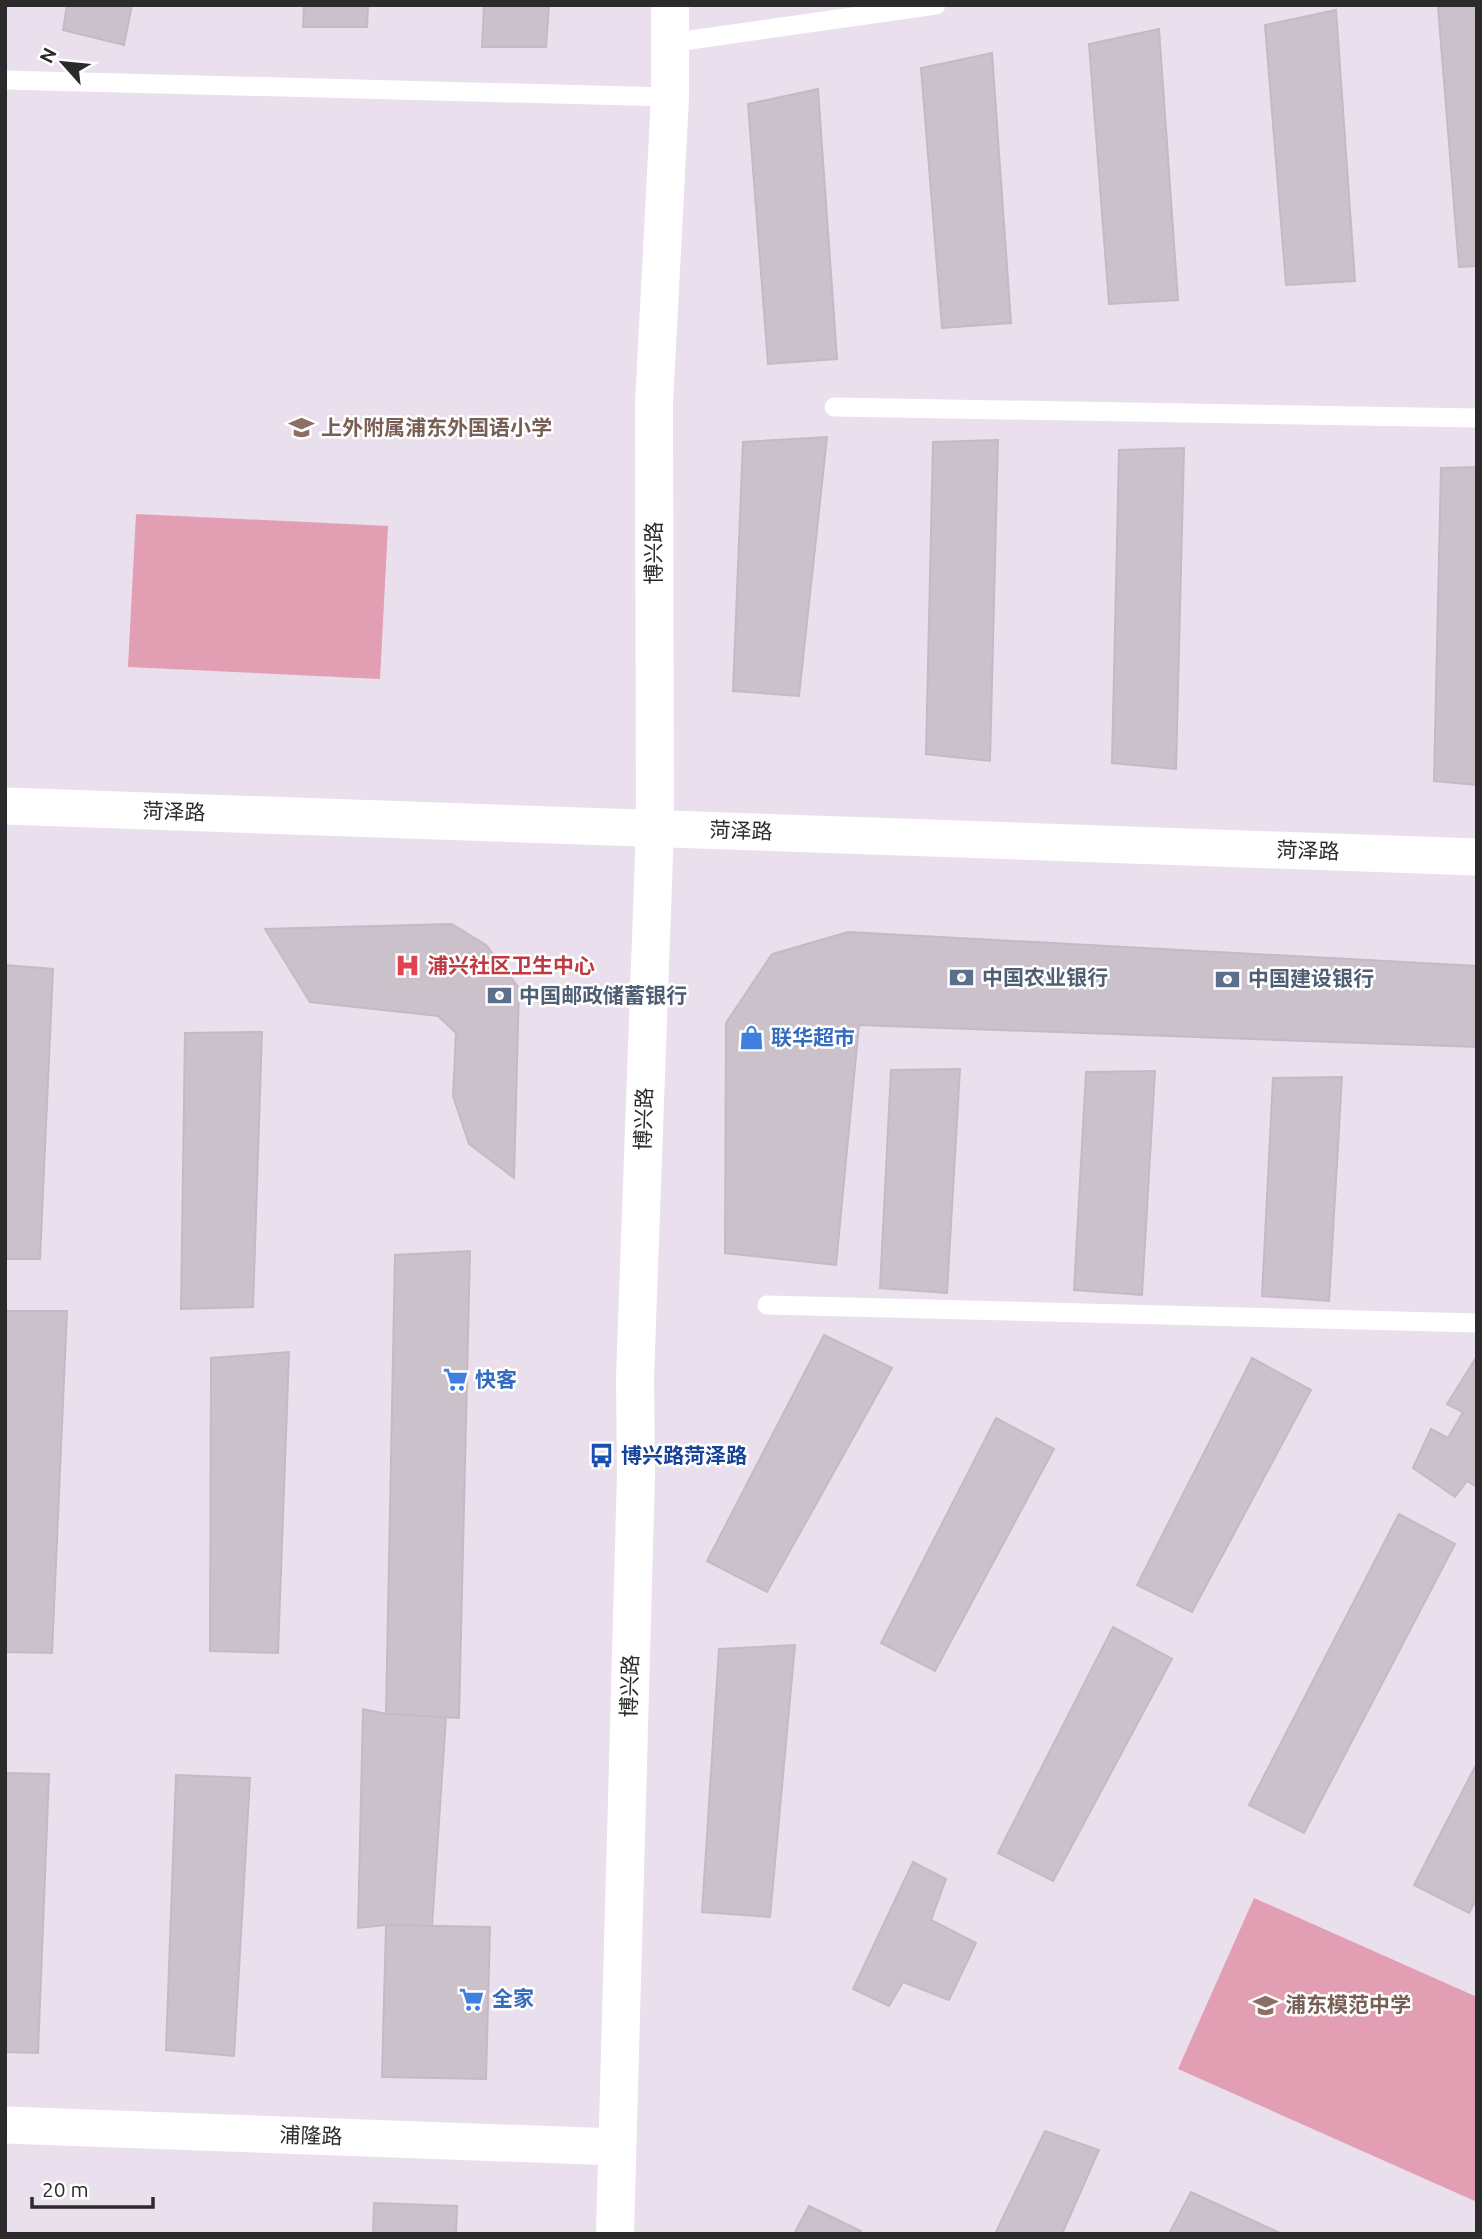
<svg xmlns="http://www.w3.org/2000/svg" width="1482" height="2239" font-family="Ubuntu,'Noto Sans SC',sans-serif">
<rect width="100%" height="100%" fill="#eadfec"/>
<g fill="#e29fb4">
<path d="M 136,514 L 388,526 L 380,679 L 128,667 Z"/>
<path d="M 1254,1898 L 1477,1997 L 1477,2202 L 1178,2069 Z"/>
</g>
<g fill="#cac1cb" stroke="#c6b9c7" stroke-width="2">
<path d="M 67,5 L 132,5 L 124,45 L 63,30 Z"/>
<path d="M 304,5 L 368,5 L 367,27 L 303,27 Z"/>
<path d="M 484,5 L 549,5 L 546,47 L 482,47 Z"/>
<path d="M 1446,5 L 1477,5 L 1477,266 L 1459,267 L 1438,7 Z"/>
<path d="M 1336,10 L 1355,281 L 1286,285 L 1265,25 Z"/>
<path d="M 1159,29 L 1178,300 L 1109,304 L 1089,44 Z"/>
<path d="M 992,53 L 1011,323 L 942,328 L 921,68 Z"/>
<path d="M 818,89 L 837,359 L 768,364 L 748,104 Z"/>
<path d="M 827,437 L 799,696 L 733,691 L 743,442 Z"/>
<path d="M 998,440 L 990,761 L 926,754 L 933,442 Z"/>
<path d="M 1184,448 L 1176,769 L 1112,763 L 1119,450 Z"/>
<path d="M 1477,467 L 1477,785 L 1434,781 L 1441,468 Z"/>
<path d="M 452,924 L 486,945 L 519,988 L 514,1178 L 469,1144 L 453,1096 L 456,1033 L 438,1016 L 310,1002 L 265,929 Z"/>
<path d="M 848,932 L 1477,966 L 1477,1047 L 859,1025 L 836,1265 L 725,1253 L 726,1023 L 772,954 Z"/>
<path d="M 5,965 L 53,969 L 40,1259 L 5,1259 Z"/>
<path d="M 262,1032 L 253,1307 L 181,1309 L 185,1033 Z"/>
<path d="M 960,1069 L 947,1293 L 880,1288 L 891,1070 Z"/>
<path d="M 1155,1071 L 1142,1295 L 1074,1290 L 1086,1072 Z"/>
<path d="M 1342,1077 L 1329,1301 L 1262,1296 L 1273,1078 Z"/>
<path d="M 470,1251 L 459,1718 L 386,1714 L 395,1255 Z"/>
<path d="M 5,1311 L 67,1311 L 52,1653 L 5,1652 Z"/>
<path d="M 824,1335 L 892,1368 L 767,1592 L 707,1561 Z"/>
<path d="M 289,1352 L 278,1653 L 210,1651 L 211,1358 Z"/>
<path d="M 1477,1356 L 1477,1487 L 1467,1481 L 1455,1497 L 1413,1468 L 1431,1429 L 1448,1438 L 1463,1412 L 1447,1404 Z"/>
<path d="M 1252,1358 L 1311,1390 L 1192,1612 L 1137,1585 Z"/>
<path d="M 996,1418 L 1054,1449 L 935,1671 L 881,1643 Z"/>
<path d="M 1399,1514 L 1455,1544 L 1304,1833 L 1249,1805 Z"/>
<path d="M 1113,1627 L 1172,1659 L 1053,1881 L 998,1853 Z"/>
<path d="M 795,1645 L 770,1917 L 702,1912 L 719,1649 Z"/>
<path d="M 363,1709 L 386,1714 L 446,1717 L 432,1926 L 386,1925 L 358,1928 Z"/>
<path d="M 1477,1763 L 1477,1898 L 1469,1913 L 1414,1885 Z"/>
<path d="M 5,1773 L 49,1774 L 38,2053 L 5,2052 Z"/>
<path d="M 176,1775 L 250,1778 L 234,2056 L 166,2050 Z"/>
<path d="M 913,1862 L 946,1879 L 931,1920 L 976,1943 L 949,2000 L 903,1982 L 889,2006 L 853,1989 Z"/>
<path d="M 386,1925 L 490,1927 L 486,2079 L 382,2077 Z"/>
<path d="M 1045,2131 L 1099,2150 L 1062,2234 L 995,2234 Z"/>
<path d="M 1191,2192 L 1282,2234 L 1169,2234 Z"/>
<path d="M 374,2203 L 457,2206 L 456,2234 L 373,2234 Z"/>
<path d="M 809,2206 L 861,2231 L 860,2234 L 794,2234 Z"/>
</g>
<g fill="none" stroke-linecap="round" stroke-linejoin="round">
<g stroke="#fff" stroke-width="19">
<path d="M 669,43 L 936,5"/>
<path d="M 5,80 L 670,97"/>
<path d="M 834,407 L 1477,418"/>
<path d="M 767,1305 L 1477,1323"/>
</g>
<g stroke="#fff" stroke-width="37">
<path d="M 5,806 L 1477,857"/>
<path d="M 5,2125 L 617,2147"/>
</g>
<path stroke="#fff" stroke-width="38" d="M 615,2234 L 636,1473 L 635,1377 L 655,828 L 654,404 L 670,97 L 670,5"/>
</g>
<defs>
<symbol id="school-bare" viewBox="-9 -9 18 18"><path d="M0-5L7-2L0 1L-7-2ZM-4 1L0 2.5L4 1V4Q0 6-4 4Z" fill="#8d6e63" stroke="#fff" stroke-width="2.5" paint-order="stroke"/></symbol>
<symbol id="hospital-bare" viewBox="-9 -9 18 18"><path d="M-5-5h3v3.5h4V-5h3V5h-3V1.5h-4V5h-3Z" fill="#e0444e" stroke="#fff" stroke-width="2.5" paint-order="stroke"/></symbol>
<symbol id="bank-bare" viewBox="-9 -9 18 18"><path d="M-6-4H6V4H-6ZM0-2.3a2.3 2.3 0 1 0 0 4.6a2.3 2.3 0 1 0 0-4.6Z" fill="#5c6f8a" stroke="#fff" stroke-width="2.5" paint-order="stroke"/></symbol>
<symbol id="shop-bare" viewBox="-9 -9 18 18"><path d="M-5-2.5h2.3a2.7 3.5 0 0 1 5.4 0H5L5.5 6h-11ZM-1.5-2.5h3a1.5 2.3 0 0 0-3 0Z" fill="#3f7fe0" stroke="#fff" stroke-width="2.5" paint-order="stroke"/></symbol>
<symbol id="supermarket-bare" viewBox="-9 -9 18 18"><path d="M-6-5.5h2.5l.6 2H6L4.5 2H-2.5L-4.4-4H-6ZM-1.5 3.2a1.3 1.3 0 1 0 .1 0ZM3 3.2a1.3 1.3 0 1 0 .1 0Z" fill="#3f7fe0" stroke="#fff" stroke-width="2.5" paint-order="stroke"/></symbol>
<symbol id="bus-bare" viewBox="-9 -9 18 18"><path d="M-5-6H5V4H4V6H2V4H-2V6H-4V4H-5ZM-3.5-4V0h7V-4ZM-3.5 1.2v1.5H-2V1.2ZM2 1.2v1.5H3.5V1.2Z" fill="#1a4fb4" stroke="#fff" stroke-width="2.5" paint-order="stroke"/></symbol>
</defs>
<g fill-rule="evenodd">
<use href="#school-bare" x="284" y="410" width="35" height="35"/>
<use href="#hospital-bare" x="390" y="948" width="35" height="35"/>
<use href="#bank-bare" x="944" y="960" width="35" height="35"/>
<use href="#bank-bare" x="1210" y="962" width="35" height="35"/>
<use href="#bank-bare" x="482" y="978" width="35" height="35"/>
<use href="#shop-bare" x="734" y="1020" width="35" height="35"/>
<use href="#supermarket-bare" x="438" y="1362" width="35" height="35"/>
<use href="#bus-bare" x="584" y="1438" width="35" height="35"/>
<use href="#supermarket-bare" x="454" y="1982" width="35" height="35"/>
<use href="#school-bare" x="1248" y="1988" width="35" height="35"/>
</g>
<g text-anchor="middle" stroke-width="5" stroke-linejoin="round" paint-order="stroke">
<g font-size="21" font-weight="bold" fill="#785e54" stroke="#fff" text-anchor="start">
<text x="321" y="435">上外附属浦东外国语小学</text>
<text x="1285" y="2012">浦东模范中学</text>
</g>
<g font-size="21" fill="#2b2b2b" stroke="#fff">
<text transform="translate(654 553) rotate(-90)" y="7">博兴路</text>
<text transform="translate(174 812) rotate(2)" y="7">菏泽路</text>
<text transform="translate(741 831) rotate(2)" y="7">菏泽路</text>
<text transform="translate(1308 851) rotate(2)" y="7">菏泽路</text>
<text transform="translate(644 1119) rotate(-88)" y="7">博兴路</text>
<text transform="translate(630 1686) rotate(-88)" y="7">博兴路</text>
<text transform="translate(311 2136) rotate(2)" y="7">浦隆路</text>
</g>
<g font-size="21" font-weight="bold" fill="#be3a42" stroke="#fff" text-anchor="start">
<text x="427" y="973">浦兴社区卫生中心</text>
</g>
<g font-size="21" font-weight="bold" fill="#4e5e75" stroke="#fff" text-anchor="start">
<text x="982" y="985">中国农业银行</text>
<text x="1248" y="986">中国建设银行</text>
<text x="519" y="1003">中国邮政储蓄银行</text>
</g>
<g font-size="21" font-weight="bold" fill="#366cbe" stroke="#fff" text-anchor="start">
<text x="771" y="1045">联华超市</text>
<text x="475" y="1387">快客</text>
<text x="492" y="2006">全家</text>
</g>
<g font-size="21" font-weight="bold" fill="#164399" stroke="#fff" text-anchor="start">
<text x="621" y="1463">博兴路菏泽路</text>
</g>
</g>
<rect width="1482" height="2239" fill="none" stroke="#2b2b2b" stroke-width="14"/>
<g transform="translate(63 63) rotate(297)" stroke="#ffffff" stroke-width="5" paint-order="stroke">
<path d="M0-5L12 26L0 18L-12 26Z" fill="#2b2b2b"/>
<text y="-10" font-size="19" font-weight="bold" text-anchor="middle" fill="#2b2b2b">N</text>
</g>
<path d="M32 2197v10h121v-10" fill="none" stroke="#2b2b2b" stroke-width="3.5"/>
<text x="42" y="2197" font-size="21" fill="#2b2b2b" stroke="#ffffff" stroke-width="5" paint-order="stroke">20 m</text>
</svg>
